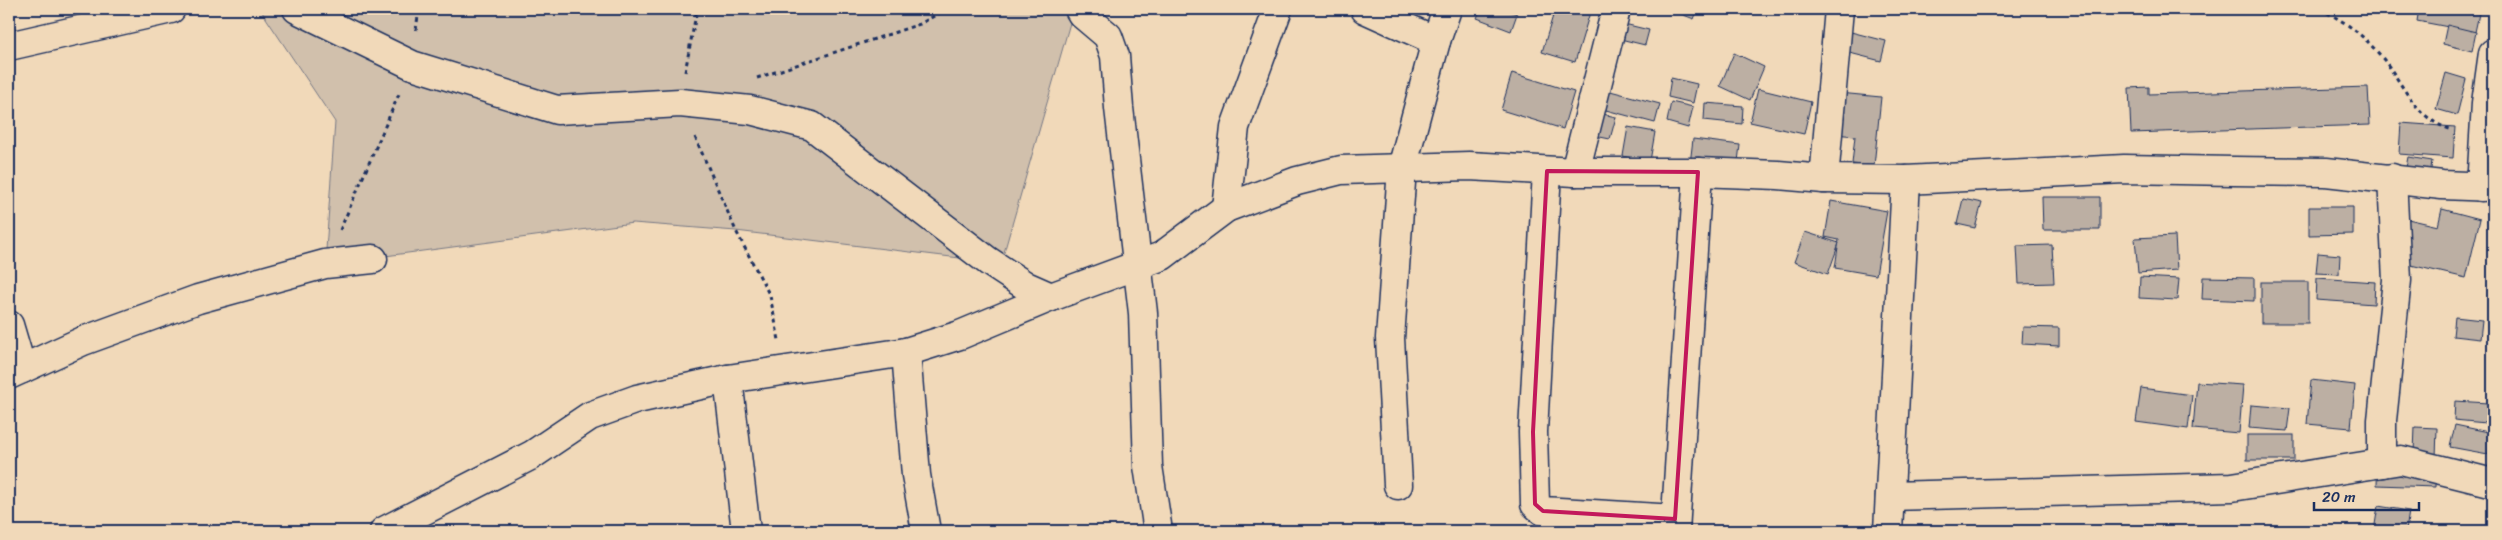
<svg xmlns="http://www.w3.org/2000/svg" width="2502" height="540" font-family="Sriracha,sans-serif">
<rect width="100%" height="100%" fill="#f1d9b9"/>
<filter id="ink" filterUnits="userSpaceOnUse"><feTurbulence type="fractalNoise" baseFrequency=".02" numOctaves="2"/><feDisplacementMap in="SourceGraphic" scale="10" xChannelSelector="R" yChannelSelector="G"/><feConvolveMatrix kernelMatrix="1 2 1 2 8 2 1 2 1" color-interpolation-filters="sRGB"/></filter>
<g filter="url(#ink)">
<path fill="#d1c0ac" stroke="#767885" d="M 260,9 L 1074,9 L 1001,263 L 736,231 L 633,223 L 325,264 L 335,122 Z"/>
<g fill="#bcafa3" stroke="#1b2f5e">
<path d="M 1481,9 L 1503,9 L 1517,14 L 1511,31 L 1477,18 Z"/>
<path d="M 1555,9 L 1591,9 L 1575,62 L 1542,52 Z"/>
<path d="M 1668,9 L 1698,9 L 1694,19 Z"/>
<path d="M 2419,9 L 2480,9 L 2475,32 L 2417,21 Z"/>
<path d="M 1616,22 L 1649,30 L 1645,45 L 1612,37 Z"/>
<path d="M 2447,25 L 2476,32 L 2472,51 L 2443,44 Z"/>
<path d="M 1847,31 L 1886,41 L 1881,61 L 1842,51 Z"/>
<path d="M 1734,53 L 1764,67 L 1750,100 L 1720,86 Z"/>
<path d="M 1512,73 L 1574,92 L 1563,129 L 1501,110 Z"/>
<path d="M 2446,73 L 2466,79 L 2457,115 L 2436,109 Z"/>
<path d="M 1671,78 L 1697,84 L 1693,103 L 1668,97 Z"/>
<path d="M 1591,86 L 1660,104 L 1655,123 L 1587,105 Z"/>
<path d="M 2149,87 L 2149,94 L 2368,87 L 2370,125 L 2131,133 L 2129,88 Z"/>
<path d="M 1758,89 L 1811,102 L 1804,134 L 1750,122 Z"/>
<path d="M 1829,92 L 1881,97 L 1874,166 L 1852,164 L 1855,136 L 1825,133 Z"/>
<path d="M 1671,102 L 1693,107 L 1688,128 L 1667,122 Z"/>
<path d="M 1705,103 L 1743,106 L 1742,124 L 1704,120 Z"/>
<path d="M 1585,110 L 1616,117 L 1610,139 L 1580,133 Z"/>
<path d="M 2401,123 L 2455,127 L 2453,158 L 2399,154 Z"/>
<path d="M 1628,127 L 1655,132 L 1650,161 L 1623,156 Z"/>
<path d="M 1693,139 L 1740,145 L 1737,170 L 1690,164 Z"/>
<path d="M 2408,157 L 2432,161 L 2429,183 L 2404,178 Z"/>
<path d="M 2042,197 L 2100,197 L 2100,230 L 2043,230 Z"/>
<path d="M 1963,199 L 1982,203 L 1975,228 L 1957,224 Z"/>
<path d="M 1831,201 L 1887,211 L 1876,275 L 1835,268 L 1839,240 L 1825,237 Z"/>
<path d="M 2309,207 L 2353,207 L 2353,234 L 2309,235 Z"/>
<path d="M 2442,209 L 2480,219 L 2466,278 L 2398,262 L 2408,219 L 2438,226 Z"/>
<path d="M 1805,232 L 1839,243 L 1828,274 L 1794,262 Z"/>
<path d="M 2175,236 L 2177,270 L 2138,273 L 2135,238 Z"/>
<path d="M 2492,239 L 2493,239 L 2493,276 Z"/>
<path d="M 2052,245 L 2054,283 L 2019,284 L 2017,246 Z"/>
<path d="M 2318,253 L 2340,255 L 2339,274 L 2316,273 Z"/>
<path d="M 2140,277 L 2179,279 L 2177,300 L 2139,298 Z"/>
<path d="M 2203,277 L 2254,278 L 2254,301 L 2202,299 Z"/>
<path d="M 2317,278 L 2375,282 L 2374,304 L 2316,300 Z"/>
<rect x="2261" y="282" width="47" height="41"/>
<path d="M 2455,317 L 2482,320 L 2480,339 L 2453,336 Z"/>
<path d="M 2023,327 L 2059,328 L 2059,346 L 2022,344 Z"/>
<path d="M 2311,380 L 2355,385 L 2351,428 L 2307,424 Z"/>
<path d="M 2197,382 L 2243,385 L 2239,433 L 2193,429 Z"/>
<path d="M 2141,388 L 2192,395 L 2188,429 L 2136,422 Z"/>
<path d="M 2455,401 L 2488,403 L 2486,423 L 2454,420 Z"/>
<path d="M 2251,405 L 2290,408 L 2287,431 L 2249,428 Z"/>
<path d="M 2455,425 L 2493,433 L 2488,454 L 2450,447 Z"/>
<path d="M 2415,427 L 2437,428 L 2435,487 L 2377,485 L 2378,450 L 2414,452 Z"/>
<rect x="2247" y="435" width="47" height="25"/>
<path d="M 2378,506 L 2409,511 L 2406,531 L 2374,531 Z"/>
</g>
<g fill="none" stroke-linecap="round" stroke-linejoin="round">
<defs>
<g id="minor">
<path d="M 297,9 L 412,65 L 557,110 L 680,103 L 750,110 L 812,126 L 988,261 L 1026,286 L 1051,297"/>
<path d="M 1079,9 L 1082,14 L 1108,36 L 1115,56 L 1119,108 L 1143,313 L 1148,466 L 1158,531"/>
<path d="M 1365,9 L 1436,41 L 1402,168 L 1390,338 L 1398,485"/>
<path d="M 1436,41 L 1447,9"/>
<path d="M 9,46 L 171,9"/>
<path d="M 1547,171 L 1533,432 L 1535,504 L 1543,511 L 1675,519"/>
<path d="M 1575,172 L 1616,9"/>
<path d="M 1824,179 L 1839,9"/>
<path d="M 2481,187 L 2486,103 L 2493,53"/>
<path d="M 1226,208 L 1235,127 L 1278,9"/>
<path d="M 9,325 L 22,369"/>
<path d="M 906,352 L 916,475 L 926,531"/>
<path d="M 9,375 L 83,341 L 198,299 L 325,264 L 373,259"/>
<path d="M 728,379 L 746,531"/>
<path d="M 2382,463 L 2382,420 L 2397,280 L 2392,178"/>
<path d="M 1890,496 L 2232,487 L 2401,460 L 2493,483"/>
<path d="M 384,531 L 532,455 L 590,416 L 637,399 L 728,379 L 906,352 L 960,335 L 1051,297 L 1162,256 L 1226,208 L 1297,181 L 1341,170 L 1469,166 L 1575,172 L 1698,172 L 1778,175 L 1824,179 L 1906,180 L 2124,169 L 2234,171 L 2326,172 L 2442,185 L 2493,187"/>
<path d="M 1675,531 L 1698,172"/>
<path d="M 1888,531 L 1906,180"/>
</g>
</defs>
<use href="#minor" stroke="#1b2f5e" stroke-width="31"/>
<g stroke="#1b2f5e" stroke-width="3" stroke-dasharray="4 4" stroke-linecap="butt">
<path d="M 2320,9 C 2346,22 2361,33 2380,55 C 2404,83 2414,120 2453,130"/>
<path d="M 416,30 L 419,9"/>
<path d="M 685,72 L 697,9"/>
<path d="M 757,78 L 920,24 L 946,9"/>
<path d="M 695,137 L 736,231 L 770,296 L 779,340"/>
<path d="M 340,230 L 399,94"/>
</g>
<use href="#minor" stroke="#f1d9b9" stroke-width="28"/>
</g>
</g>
<path fill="none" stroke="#c2185b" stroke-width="4" stroke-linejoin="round" d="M 1547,171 L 1698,172 L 1675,519 L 1543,511 L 1535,504 L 1533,432 Z"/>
<rect width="2502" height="540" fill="none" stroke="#f1d9b9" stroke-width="30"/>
<rect x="15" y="15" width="2472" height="510" fill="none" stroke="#1b2f5e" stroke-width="2" filter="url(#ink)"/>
<path d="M2314 502v8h105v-8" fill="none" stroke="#1b2f5e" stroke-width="2.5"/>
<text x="2322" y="502" font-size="15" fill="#1b2f5e" stroke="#f1d9b9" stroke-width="4" paint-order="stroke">20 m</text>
</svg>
